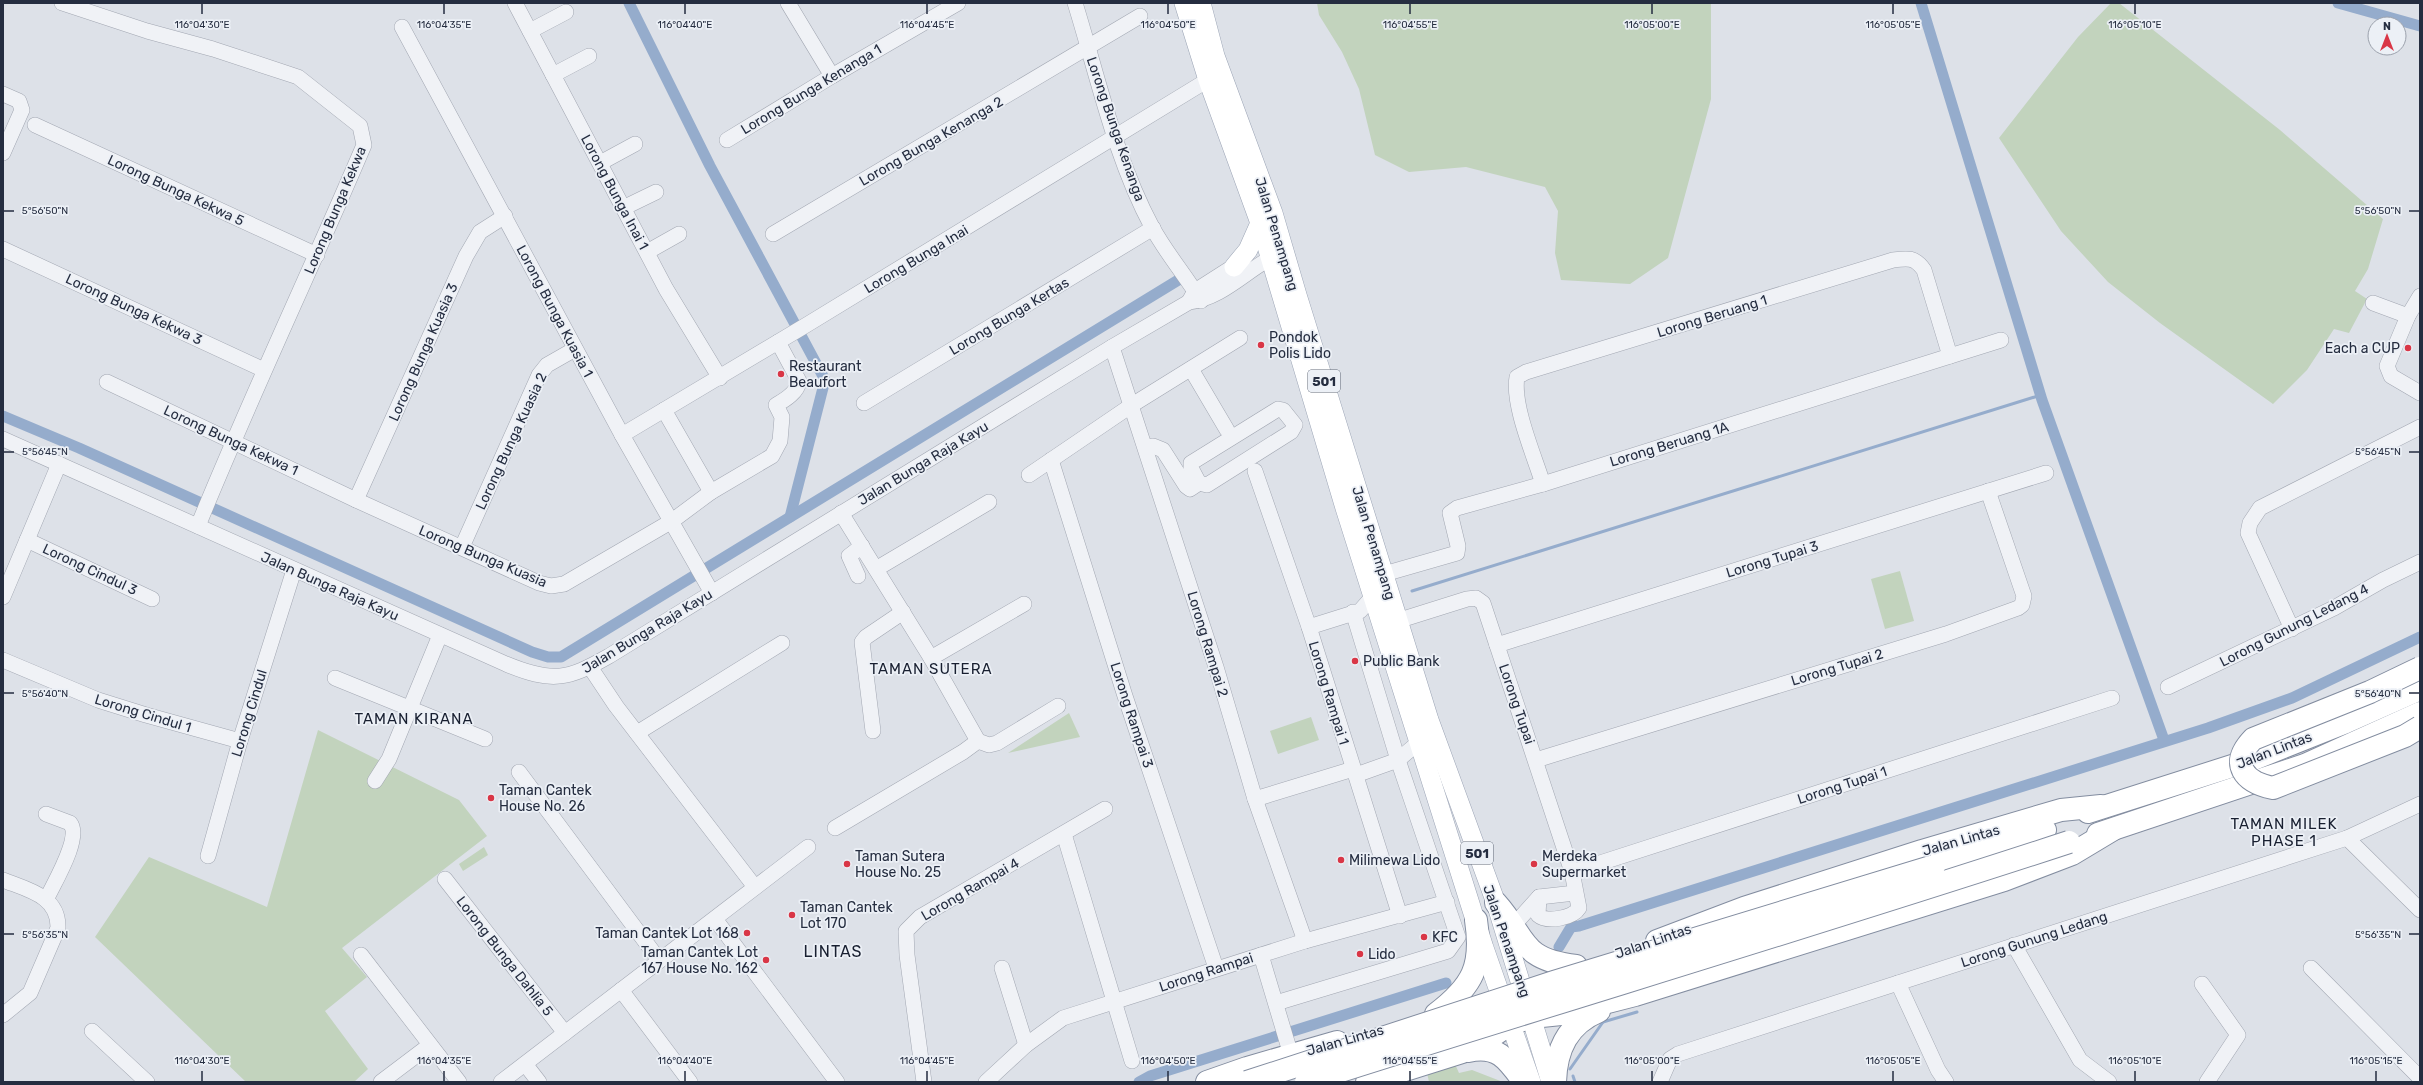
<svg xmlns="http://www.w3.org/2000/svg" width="2423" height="1085" font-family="Rubik,sans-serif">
<rect width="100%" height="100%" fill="#dde1e8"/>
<g fill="#c2d3bd">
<path d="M 1317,3 L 1711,3 L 1711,99 L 1668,258 L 1630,284 L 1561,280 L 1555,253 L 1558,211 L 1545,187 L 1466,167 L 1409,172 L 1375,155 L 1359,89 L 1342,52 L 1319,15 Z"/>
<path d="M 2111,3 L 2119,3 L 2280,130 L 2383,219 L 2368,269 L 2355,291 L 2367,299 L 2349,333 L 2334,329 L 2307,370 L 2273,404 L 2160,323 L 2108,282 L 2061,231 L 1999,138 L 2078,37 Z"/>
<path d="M 1900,571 L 1914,621 L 1885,629 L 1871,579 Z"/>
<path d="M 1069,713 L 1080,737 L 1008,753 Z"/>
<path d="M 1311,717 L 1319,740 L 1278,754 L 1270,731 Z"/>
<path d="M 318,730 L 459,800 L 487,836 L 342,948 L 367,977 L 325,1011 L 368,1069 L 354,1082 L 246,1082 L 95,937 L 149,857 L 267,907 Z"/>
<path d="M 484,847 L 488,855 L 463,871 L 459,864 Z"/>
<path d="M 1454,1062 L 1459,1073 L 1472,1070 L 1503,1082 L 1429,1082 L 1426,1068 Z"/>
</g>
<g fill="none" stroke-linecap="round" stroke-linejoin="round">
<g stroke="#95accc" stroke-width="3">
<path d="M 1412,591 L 2041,395"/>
<path d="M 1603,1022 L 1637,1012"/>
<path d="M 1570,1069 L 1603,1022 L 1602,1018"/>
<path d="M 1573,1076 L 1575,1082"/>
</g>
<g stroke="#95accc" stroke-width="11">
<path d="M 629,3 L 710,166 L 825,380 L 790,517"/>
<path d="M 1921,3 L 2042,400 L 2164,740"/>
<path d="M 2338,3 L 2420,26"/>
<path d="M 3,416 L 79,448 L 532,652 L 548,657 L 561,657 L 1180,279"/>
<path d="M 1559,947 L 1571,927 L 1579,926 L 2208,728 L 2292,698 L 2420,637"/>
<path d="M 1139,1082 L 1150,1076 L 1446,983"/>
</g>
<defs>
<g id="minor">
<path d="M 62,3 L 147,31 L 213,49 L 298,77 L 360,126 L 364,145 C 310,272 250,398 198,526"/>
<path d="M 515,3 L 666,289 L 720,378"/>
<path d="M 788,3 L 832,76"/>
<path d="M 1075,3 C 1098,77 1115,158 1152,227 C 1166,253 1186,276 1201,301"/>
<path d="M 402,27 L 622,435 L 712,593"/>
<path d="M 530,31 L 566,12"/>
<path d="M 553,75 L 589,56"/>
<path d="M 3,94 L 19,101 L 22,110 L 3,153"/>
<path d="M 35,125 L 317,255"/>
<path d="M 727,140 L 832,76 L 958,3"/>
<path d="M 600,163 L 635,144"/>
<path d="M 623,208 L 656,192"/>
<path d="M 773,234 L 1140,16"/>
<path d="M 3,249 L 264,370"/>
<path d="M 647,252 L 679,234"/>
<path d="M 2420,296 L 2408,316 L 2387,366 L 2391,376 L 2420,393"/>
<path d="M 1190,300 L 1195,291 L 1242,261"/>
<path d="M 2373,303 L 2408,316"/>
<path d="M 1112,347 L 1216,667 L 1255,799 L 1305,941"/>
<path d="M 1191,369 L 1227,430"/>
<path d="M 107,382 L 356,500 L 539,583 L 551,586 L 564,584 L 672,521 L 711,492 L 772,456 L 780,441 L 782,417 L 776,405 C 785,400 798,392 799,381 L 778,342"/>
<path d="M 864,403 L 1153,228"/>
<path d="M 1278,409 L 1283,410 L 1295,425 L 1291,432 L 1207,485 L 1199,483 L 1191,468 L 1191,463 Z"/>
<path d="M 664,410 L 711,492"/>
<path d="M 622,435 L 808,324 L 1216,75"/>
<path d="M 3,439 L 506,664 C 552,683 567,680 609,656 L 1112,347 L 1189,302 C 1224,298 1249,267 1280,253"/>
<path d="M 1146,447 L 1153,446 L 1163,450 L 1186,486 L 1190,489 L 1199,483"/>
<path d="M 1051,460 L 1125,696 L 1216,968"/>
<path d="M 1255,471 L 1309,627 L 1400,916"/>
<path d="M 1029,475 L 1132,405 L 1240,338"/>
<path d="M 1543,484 C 1534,455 1512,405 1517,377 L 1526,372 L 1893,260 C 1908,258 1915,257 1924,270 L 1950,356"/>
<path d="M 356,500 L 466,256 L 480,232 L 505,216"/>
<path d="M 841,513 L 931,658 L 978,741 L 989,745 L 997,743 L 1058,706"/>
<path d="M 27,540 L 152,599"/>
<path d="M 462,547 L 539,375 L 547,365 L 575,349"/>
<path d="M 876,569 L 989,502"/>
<path d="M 1384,574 L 1457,553 L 1458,546 L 1450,513 L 1457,508 L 1543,484 L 2001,340"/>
<path d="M 858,576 L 849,556 L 862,546"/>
<path d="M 3,597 L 59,464"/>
<path d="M 1397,621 L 1467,599 L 1476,598 L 1483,603 L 1572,872 L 1579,908 C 1573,918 1547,923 1538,915 L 1539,897"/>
<path d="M 1309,627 L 1360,611 L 1374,595"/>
<path d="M 2292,629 L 2248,533 L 2250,523 L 2260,508 L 2420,427"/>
<path d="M 1497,645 L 2046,473"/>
<path d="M 931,658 L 1024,604"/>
<path d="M 3,660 L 98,700 L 146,715 L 240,741"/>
<path d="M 590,667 L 616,706 L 755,887"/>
<path d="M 335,678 L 485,739"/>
<path d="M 2168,687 L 2334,608 L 2383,580 L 2420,562"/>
<path d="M 873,731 L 862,642 L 866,637 L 903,612"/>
<path d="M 637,733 L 782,643"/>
<path d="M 1536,760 L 1946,634 L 2018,608 L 2022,605 L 2024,596 L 1988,491"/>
<path d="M 519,772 L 659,960"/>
<path d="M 1356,775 L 1398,760 L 1419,742"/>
<path d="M 375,781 L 389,759 L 440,635"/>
<path d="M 1255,799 L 1353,769"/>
<path d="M 46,814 L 70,823 C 82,837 54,883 47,898"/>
<path d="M 835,828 L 963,752 L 978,741"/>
<path d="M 1064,834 L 1132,1061"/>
<path d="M 2347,838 L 2420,910"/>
<path d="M 208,856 L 240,741 L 294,570"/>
<path d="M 1572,872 L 2112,698"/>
<path d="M 445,879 L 565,1033"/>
<path d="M 3,880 C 28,890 59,896 58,928 L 30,993 L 3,1015"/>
<path d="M 715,919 L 837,1082"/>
<path d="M 1513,926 L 1539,897 L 1575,893"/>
<path d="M 2014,945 L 2080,1060 L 2109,1082"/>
<path d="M 361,955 L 459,1082"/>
<path d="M 1261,955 L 1291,1055"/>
<path d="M 1002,968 L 1026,1045"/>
<path d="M 2311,968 L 2420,1078"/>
<path d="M 1898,983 L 1938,1070 L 1946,1082"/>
<path d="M 2202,984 L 2238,1035 L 2207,1082"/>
<path d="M 621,990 L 690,1082"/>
<path d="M 1276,1003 L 1448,951 L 1458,937 L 1398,760 L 1353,612"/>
<path d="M 92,1031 L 147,1082"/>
<path d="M 525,1064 L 539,1082"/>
<path d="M 381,1082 L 430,1045"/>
<path d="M 501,1082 L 808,847"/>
<path d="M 924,1082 L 907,955 L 906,931 L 920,917 L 1105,809"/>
<path d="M 986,1082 L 1026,1045 L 1063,1018 L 1305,941 L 1447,902"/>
<path d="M 1660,1082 L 1670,1059 L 1678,1054 L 2347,838 L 2420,804"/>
</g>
<g id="major">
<path d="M 1184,3 L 1208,80 L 1260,223 L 1345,508 L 1484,948 L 1531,1082"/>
<path d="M 1201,3 L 1215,56 L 1273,213 L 1297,295 L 1429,720 L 1496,903 L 1551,1082"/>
<path d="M 1234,267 L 1248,250 L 1260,223"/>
</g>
<g id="highway">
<path d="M 2088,812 L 2251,760 L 2346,722 L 2420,689"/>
<path d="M 2098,834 L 2305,765 L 2420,713"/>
<path d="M 1934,866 L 2045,830"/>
<path d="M 1496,903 C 1528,939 1519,959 1576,966"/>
<path d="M 1657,941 L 1744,908 L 1922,851 L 2061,810 L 2101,806"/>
<path d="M 1436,1014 C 1473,986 1483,966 1476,920"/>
<path d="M 1468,1051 C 1498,1044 1508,1060 1524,1082"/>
<path d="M 1207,1082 L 1247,1068 L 1337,1042"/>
<path d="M 1367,1082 L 1462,1052 L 1488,1039 L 1510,1024 L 1532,1017 L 1561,1014 L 1635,995 L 2004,880 L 2072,854 L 2112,830"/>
<path d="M 1555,1082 C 1556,1049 1568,1024 1599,1011"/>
</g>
</defs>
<use href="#minor" stroke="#a2a7b2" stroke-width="16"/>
<use href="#major" stroke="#9ba4b5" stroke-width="20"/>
<use href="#highway" stroke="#838da0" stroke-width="24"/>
<use href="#minor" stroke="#f0f2f6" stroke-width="15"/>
<use href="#major" stroke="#fff" stroke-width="19"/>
<use href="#highway" stroke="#fff" stroke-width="22"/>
<defs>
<g id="highway-bridge">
<path d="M 2420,668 L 2370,692 L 2253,739 C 2229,764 2244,782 2273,788 L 2405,736 L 2420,727"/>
<path d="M 1247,1082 L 1554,982 L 1934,866"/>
<path d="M 1306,1082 C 1560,1001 1816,925 2069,842"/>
</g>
</defs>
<use href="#highway-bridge" stroke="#838da0" stroke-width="24" stroke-linecap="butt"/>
<use href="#highway-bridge" stroke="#fff" stroke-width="22"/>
</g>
<path fill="none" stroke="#252d40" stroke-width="1.5" d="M 202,4 L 202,14M 444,4 L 444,14M 685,4 L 685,14M 927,4 L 927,14M 1168,4 L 1168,14M 1410,4 L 1410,14M 1652,4 L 1652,14M 1893,4 L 1893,14M 2135,4 L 2135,14M 4,211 L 14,211M 2409,211 L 2419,211M 4,452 L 14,452M 2409,452 L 2419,452M 4,693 L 14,693M 2409,693 L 2419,693M 4,934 L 14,934M 2409,934 L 2419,934M 202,1071 L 202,1081M 444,1071 L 444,1081M 685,1071 L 685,1081M 927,1071 L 927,1081M 1168,1071 L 1168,1081M 1410,1071 L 1410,1081M 1652,1071 L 1652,1081M 1893,1071 L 1893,1081M 2135,1071 L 2135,1081M 2376,1071 L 2376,1081"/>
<g fill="#d93646" stroke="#ecf0f6" stroke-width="1.5">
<circle cx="1261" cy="345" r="4"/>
<circle cx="2408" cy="348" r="4"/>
<circle cx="781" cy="374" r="4"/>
<circle cx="1355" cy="661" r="4"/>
<circle cx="491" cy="798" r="4"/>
<circle cx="1341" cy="860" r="4"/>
<circle cx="847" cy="864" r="4"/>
<circle cx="1534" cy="864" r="4"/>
<circle cx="792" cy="915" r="4"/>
<circle cx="747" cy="933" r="4"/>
<circle cx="1424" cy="937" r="4"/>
<circle cx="1360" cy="954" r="4"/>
<circle cx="766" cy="960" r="4"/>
</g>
<g text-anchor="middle" stroke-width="3.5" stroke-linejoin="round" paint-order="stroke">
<g fill="#ecf0f6" stroke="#616877" stroke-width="1">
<rect x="1308" y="370" width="32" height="22" rx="3"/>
<rect x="1461" y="842" width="32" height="22" rx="3"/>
</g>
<g font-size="13" font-weight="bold" fill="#252d40">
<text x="1324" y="386">501</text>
<text x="1477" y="858">501</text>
</g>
<g font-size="14" fill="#252d40" stroke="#ecf0f6">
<text transform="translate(811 89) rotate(-31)" y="5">Lorong Bunga Kenanga 1</text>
<text transform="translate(1116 129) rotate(71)" y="5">Lorong Bunga Kenanga</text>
<text transform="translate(931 141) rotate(-30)" y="5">Lorong Bunga Kenanga 2</text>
<text transform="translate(176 190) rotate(25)" y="5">Lorong Bunga Kekwa 5</text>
<text transform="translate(615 192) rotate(62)" y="5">Lorong Bunga Inai 1</text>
<text transform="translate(335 210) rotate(-67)" y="5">Lorong Bunga Kekwa</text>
<text transform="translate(1277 234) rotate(73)" y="5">Jalan Penampang</text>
<text transform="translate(916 259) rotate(-31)" y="5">Lorong Bunga Inai</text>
<text transform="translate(134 309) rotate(25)" y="5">Lorong Bunga Kekwa 3</text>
<text transform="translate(555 311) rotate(62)" y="5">Lorong Bunga Kuasia 1</text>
<text transform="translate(1009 316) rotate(-31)" y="5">Lorong Bunga Kertas</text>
<text transform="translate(1712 316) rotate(-17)" y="5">Lorong Beruang 1</text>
<text transform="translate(423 352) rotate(-66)" y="5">Lorong Bunga Kuasia 3</text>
<text transform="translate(231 440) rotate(25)" y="5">Lorong Bunga Kekwa 1</text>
<text transform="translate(511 441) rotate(-65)" y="5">Lorong Bunga Kuasia 2</text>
<text transform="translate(1669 444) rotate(-17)" y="5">Lorong Beruang 1A</text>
<text transform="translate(923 463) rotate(-31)" y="5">Jalan Bunga Raja Kayu</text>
<text transform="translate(1374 543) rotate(73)" y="5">Jalan Penampang</text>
<text transform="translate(483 556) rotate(23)" y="5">Lorong Bunga Kuasia</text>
<text transform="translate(1772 559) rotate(-17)" y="5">Lorong Tupai 3</text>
<text transform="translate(90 569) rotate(25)" y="5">Lorong Cindul 3</text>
<text transform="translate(330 586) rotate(24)" y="5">Jalan Bunga Raja Kayu</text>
<text transform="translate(2294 625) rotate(-27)" y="5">Lorong Gunung Ledang 4</text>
<text transform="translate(647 631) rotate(-31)" y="5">Jalan Bunga Raja Kayu</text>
<text transform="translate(1208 644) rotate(73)" y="5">Lorong Rampai 2</text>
<text transform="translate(1837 667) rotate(-17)" y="5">Lorong Tupai 2</text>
<text transform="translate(1329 693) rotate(73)" y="5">Lorong Rampai 1</text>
<text transform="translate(1517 704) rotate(71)" y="5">Lorong Tupai</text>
<text transform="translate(143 713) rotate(17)" y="5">Lorong Cindul 1</text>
<text transform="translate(249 713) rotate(-73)" y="5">Lorong Cindul</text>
<text transform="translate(1132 715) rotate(72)" y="5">Lorong Rampai 3</text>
<text transform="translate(2274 750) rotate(-21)" y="5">Jalan Lintas</text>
<text transform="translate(1842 785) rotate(-18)" y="5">Lorong Tupai 1</text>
<text transform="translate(1961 840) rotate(-16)" y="5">Jalan Lintas</text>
<text transform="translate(970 889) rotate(-30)" y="5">Lorong Rampai 4</text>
<text transform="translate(2034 939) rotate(-18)" y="5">Lorong Gunung Ledang</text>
<text transform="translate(1507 941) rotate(71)" y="5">Jalan Penampang</text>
<text transform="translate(1653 941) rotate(-19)" y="5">Jalan Lintas</text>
<text transform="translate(505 956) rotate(52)" y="5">Lorong Bunga Dahlia 5</text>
<text transform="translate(1206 972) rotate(-18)" y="5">Lorong Rampai</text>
<text transform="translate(1345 1040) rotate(-16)" y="5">Jalan Lintas</text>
</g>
<g font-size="14" fill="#252d40" stroke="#ecf0f6" text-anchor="start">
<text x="1269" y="342">Pondok<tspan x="1269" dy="16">Polis Lido</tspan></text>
<text x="2400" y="353" text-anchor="end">Each a CUP</text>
<text x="789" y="371">Restaurant<tspan x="789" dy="16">Beaufort</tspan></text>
<text x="1363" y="666">Public Bank</text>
<text x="499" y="795">Taman Cantek<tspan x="499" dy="16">House No. 26</tspan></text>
<text x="855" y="861">Taman Sutera<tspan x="855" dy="16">House No. 25</tspan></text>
<text x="1542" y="861">Merdeka<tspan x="1542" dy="16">Supermarket</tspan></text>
<text x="1349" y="865">Milimewa Lido</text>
<text x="800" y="912">Taman Cantek<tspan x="800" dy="16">Lot 170</tspan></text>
<text x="739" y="938" text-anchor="end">Taman Cantek Lot 168</text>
<text x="1432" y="942">KFC</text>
<text x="758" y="957" text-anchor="end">Taman Cantek Lot<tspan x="758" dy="16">167 House No. 162</tspan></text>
<text x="1368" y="959">Lido</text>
</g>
<g font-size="15" letter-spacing="1" fill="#181f30" stroke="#ecf0f6">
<text x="931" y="674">TAMAN SUTERA</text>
<text x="414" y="724">TAMAN KIRANA</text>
<text x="2284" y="829">TAMAN MILEK<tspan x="2284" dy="17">PHASE 1</tspan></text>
</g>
<g font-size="16" letter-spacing="1" fill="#181f30" stroke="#ecf0f6">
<text x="833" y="957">LINTAS</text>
</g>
</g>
<g font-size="10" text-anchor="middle" fill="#252d40" stroke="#ecf0f6" stroke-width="3.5" stroke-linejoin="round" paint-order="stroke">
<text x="202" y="28">116°04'30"E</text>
<text x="444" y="28">116°04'35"E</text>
<text x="685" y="28">116°04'40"E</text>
<text x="927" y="28">116°04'45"E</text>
<text x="1168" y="28">116°04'50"E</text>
<text x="1410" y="28">116°04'55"E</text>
<text x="1652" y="28">116°05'00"E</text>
<text x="1893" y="28">116°05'05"E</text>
<text x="2135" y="28">116°05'10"E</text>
<text x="45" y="214">5°56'50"N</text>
<text x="2378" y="214">5°56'50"N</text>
<text x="45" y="455">5°56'45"N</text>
<text x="2378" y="455">5°56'45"N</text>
<text x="45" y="697">5°56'40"N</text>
<text x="2378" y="697">5°56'40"N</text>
<text x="45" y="938">5°56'35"N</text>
<text x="2378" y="938">5°56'35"N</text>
<text x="202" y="1064">116°04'30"E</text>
<text x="444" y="1064">116°04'35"E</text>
<text x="685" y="1064">116°04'40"E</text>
<text x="927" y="1064">116°04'45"E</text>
<text x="1168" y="1064">116°04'50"E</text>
<text x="1410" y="1064">116°04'55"E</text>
<text x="1652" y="1064">116°05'00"E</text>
<text x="1893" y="1064">116°05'05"E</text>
<text x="2135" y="1064">116°05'10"E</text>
<text x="2376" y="1064">116°05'15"E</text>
</g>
<rect width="2423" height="1085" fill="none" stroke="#252d40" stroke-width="8"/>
<g transform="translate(2387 36)"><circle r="19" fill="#ecf0f6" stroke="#9ca2ad"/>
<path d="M0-3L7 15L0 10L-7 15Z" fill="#d93646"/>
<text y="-6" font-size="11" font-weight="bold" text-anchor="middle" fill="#252d40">N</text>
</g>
</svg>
